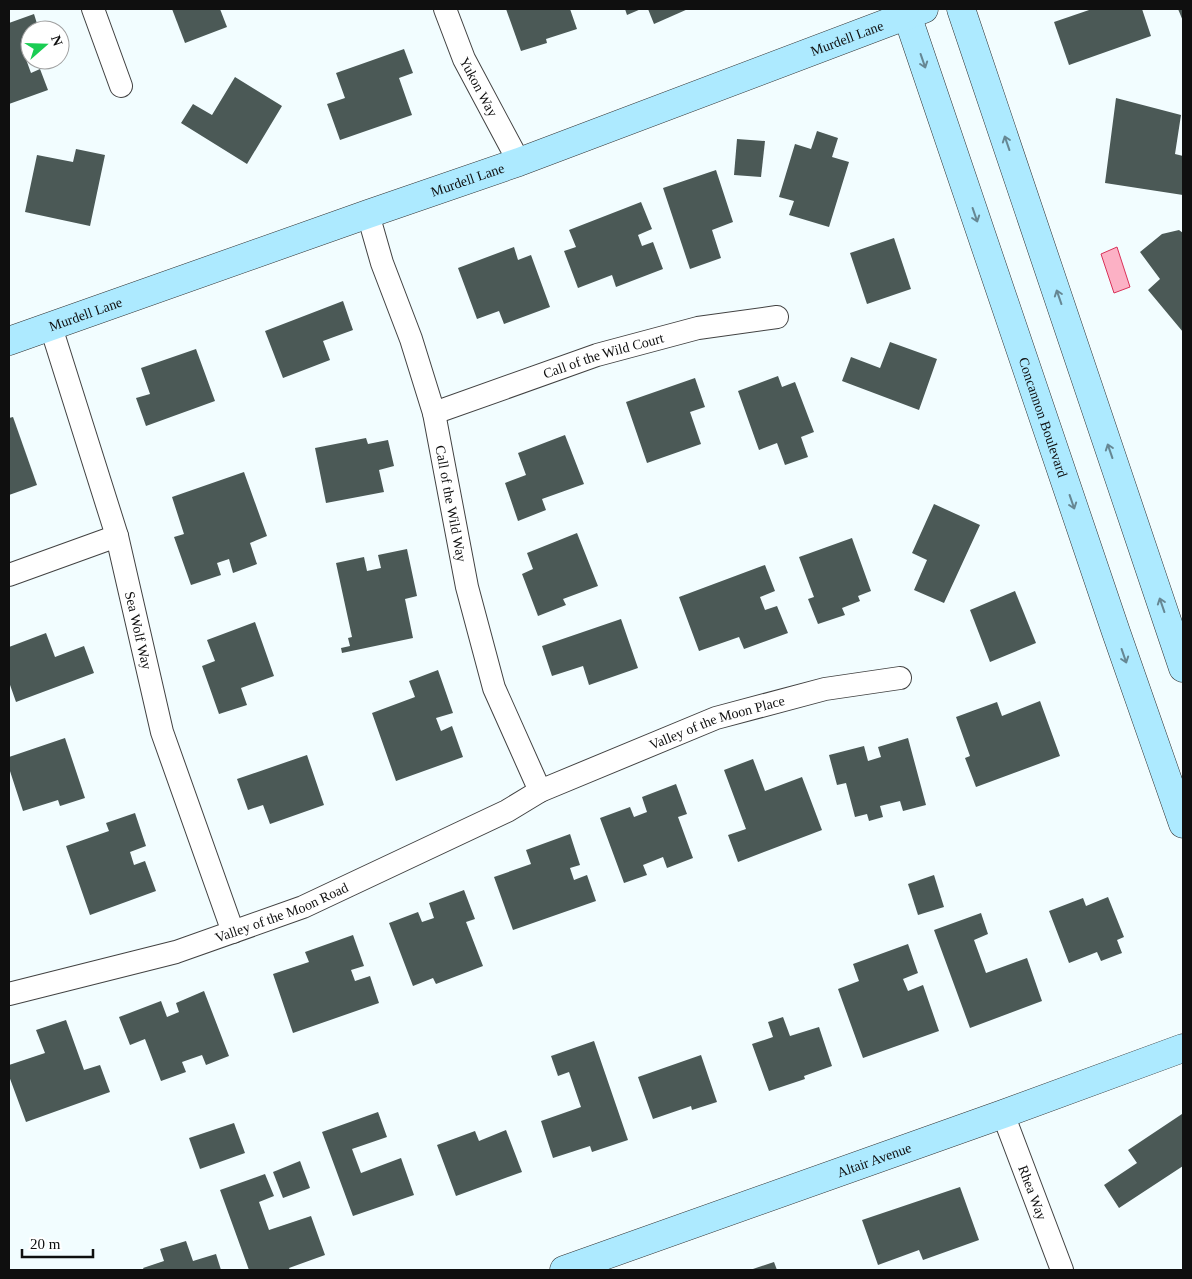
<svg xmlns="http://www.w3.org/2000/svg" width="1192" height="1279" font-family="Georgia,serif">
<rect width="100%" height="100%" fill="#f2fdff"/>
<path fill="#fcb1c5" stroke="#d93159" d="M 1117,247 L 1130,287 L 1114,293 L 1101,254 Z"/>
<g fill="#4b5956">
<path d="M 172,9 L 220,9 L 227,27 L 185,43 Z"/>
<path d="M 506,9 L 570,9 L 577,29 L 546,39 L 547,43 L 521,51 Z"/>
<path d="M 625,9 L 641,9 L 627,15 Z"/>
<path d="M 648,9 L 688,9 L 654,24 Z"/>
<path d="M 1092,9 L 1142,9 L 1151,36 L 1069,65 L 1054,22 Z"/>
<path d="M 1178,9 L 1183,9 L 1183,21 Z"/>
<path d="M 34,14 L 39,30 L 30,30 L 30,49 L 23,51 L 31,73 L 40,69 L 48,90 L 9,104 L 9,23 Z"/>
<path d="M 404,49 L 413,73 L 399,78 L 412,115 L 340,140 L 327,104 L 345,98 L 336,73 Z"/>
<path d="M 235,77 L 282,106 L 247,164 L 181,123 L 193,104 L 212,115 Z"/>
<path d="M 1116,98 L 1181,115 L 1175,154 L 1183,156 L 1183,195 L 1105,183 Z"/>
<path d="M 817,131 L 838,138 L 832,157 L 849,162 L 829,227 L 789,215 L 794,201 L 779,197 L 795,144 L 811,149 Z"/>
<path d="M 737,139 L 765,141 L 761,177 L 734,175 Z"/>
<path d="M 76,149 L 105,155 L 90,226 L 25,212 L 37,155 L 73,162 Z"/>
<path d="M 716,170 L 733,222 L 712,230 L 721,258 L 690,269 L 663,188 Z"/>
<path d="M 641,202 L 652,229 L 638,235 L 642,246 L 653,242 L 663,269 L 616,287 L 612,275 L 578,288 L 564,251 L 576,247 L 569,230 Z"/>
<path d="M 1179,230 L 1183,233 L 1183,332 L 1148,290 L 1160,279 L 1140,252 L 1162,234 Z"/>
<path d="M 894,238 L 911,289 L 867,304 L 850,253 Z"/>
<path d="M 514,247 L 518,260 L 531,255 L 550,307 L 504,324 L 499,311 L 477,319 L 458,268 Z"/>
<path d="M 343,301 L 353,330 L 323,341 L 330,360 L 283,378 L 265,331 Z"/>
<path d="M 890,342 L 937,359 L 919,410 L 842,381 L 851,357 L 880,368 Z"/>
<path d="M 196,349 L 215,401 L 146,426 L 136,398 L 150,394 L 141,368 Z"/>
<path d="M 778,376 L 782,387 L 795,382 L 814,432 L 801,437 L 808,457 L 785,465 L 777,443 L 759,450 L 738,391 Z"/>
<path d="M 695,378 L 705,407 L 690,412 L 701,444 L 647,463 L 626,402 Z"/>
<path d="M 13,417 L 37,485 L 9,495 L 9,418 Z"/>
<path d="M 565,435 L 584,484 L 542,499 L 546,510 L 518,521 L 505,483 L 526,475 L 518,453 Z"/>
<path d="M 366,438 L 368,444 L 388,440 L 394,466 L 379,470 L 384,492 L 326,503 L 315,448 Z"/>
<path d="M 244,472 L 267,536 L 250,543 L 257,564 L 233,573 L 229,559 L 217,563 L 221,575 L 191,585 L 174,537 L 184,534 L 172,497 Z"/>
<path d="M 934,504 L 980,525 L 944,603 L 914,590 L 927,560 L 912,553 Z"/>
<path d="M 577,533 L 598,586 L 563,599 L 566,605 L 538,616 L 522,574 L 533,569 L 527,553 Z"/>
<path d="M 852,538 L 871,591 L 858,596 L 860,601 L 842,608 L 845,615 L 818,624 L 808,599 L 814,597 L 799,557 Z"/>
<path d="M 407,549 L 417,596 L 405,599 L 413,638 L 342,653 L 341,648 L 350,646 L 348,638 L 352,637 L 336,563 L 364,557 L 367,571 L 381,568 L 378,555 Z"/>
<path d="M 765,565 L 775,591 L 760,597 L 765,610 L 777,606 L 788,633 L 744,649 L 739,637 L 699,651 L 679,597 Z"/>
<path d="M 1015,591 L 1036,643 L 990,662 L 970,610 Z"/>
<path d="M 621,619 L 638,668 L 589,685 L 583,666 L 552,676 L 542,646 Z"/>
<path d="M 255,622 L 274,676 L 241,688 L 247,705 L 219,714 L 202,666 L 215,661 L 207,640 Z"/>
<path d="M 46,633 L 55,657 L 84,646 L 94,673 L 16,702 L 9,682 L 9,647 Z"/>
<path d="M 438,670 L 453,713 L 436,718 L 441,731 L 452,726 L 463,757 L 396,781 L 372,713 L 415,697 L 409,681 Z"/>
<path d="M 1040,701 L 1060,756 L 976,787 L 965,758 L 970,756 L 956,717 L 997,702 L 1002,716 Z"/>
<path d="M 65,738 L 85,798 L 60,806 L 58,800 L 23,811 L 9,768 L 9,757 Z"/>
<path d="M 908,738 L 926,805 L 903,811 L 900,801 L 880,806 L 883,817 L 869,821 L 867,814 L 855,817 L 846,783 L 837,785 L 829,755 L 864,746 L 868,761 L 881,757 L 878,747 Z"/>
<path d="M 307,755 L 324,805 L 270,824 L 263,805 L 248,810 L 237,779 Z"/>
<path d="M 753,759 L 765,791 L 802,777 L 822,830 L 738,862 L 728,835 L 746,829 L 724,770 Z"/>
<path d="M 676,784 L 687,814 L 678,817 L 693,858 L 667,868 L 663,857 L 643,865 L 647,875 L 624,883 L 600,818 L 630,807 L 634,817 L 647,812 L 642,797 Z"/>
<path d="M 135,813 L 146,846 L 130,852 L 134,865 L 145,861 L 156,891 L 90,915 L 66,846 L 109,831 L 106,823 Z"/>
<path d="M 570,834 L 580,865 L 570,868 L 574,880 L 587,875 L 596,901 L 513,930 L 494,877 L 531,864 L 526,850 Z"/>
<path d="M 934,875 L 944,907 L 918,915 L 908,884 Z"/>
<path d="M 464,890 L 475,919 L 466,922 L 483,966 L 436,984 L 433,978 L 413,986 L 389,923 L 418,912 L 422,922 L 434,918 L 429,903 Z"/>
<path d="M 1108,897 L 1124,937 L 1117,940 L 1122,953 L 1101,961 L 1097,952 L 1069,963 L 1049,911 L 1083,898 L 1086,906 Z"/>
<path d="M 981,913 L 988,934 L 974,940 L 986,973 L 1027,958 L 1042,1001 L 970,1028 L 934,930 Z"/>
<path d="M 353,935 L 364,966 L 351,970 L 355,981 L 370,976 L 379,1003 L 293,1033 L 273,974 L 309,962 L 305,952 Z"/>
<path d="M 908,944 L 918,973 L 903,979 L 908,991 L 923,985 L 939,1031 L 863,1058 L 838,989 L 859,981 L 853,964 Z"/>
<path d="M 204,991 L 229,1056 L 206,1065 L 202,1055 L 182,1062 L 186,1072 L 161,1081 L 145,1039 L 130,1045 L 119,1017 L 161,1001 L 167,1017 L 179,1012 L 176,1003 Z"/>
<path d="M 783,1017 L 790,1036 L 819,1027 L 832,1066 L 804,1076 L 805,1079 L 769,1091 L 752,1044 L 773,1037 L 768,1022 Z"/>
<path d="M 66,1020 L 84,1070 L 100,1065 L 110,1092 L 26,1122 L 9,1076 L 9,1065 L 45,1053 L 36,1030 Z"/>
<path d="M 594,1041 L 628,1140 L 592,1152 L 590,1146 L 553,1158 L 541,1121 L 581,1107 L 569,1072 L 558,1076 L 551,1056 Z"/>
<path d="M 701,1055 L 717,1102 L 692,1110 L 691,1106 L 653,1119 L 638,1077 Z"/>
<path d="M 378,1112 L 387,1137 L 352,1149 L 361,1173 L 401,1158 L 414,1195 L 353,1216 L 322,1132 Z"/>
<path d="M 1182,1114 L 1183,1117 L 1183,1166 L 1119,1208 L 1104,1185 L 1137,1163 L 1128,1150 Z"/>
<path d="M 234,1123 L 245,1153 L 200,1169 L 189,1138 Z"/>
<path d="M 506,1130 L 522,1172 L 456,1196 L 437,1145 L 475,1131 L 479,1141 Z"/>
<path d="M 300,1161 L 310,1188 L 283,1198 L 273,1172 Z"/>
<path d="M 265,1174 L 274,1196 L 259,1202 L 269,1230 L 311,1216 L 325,1255 L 289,1268 L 290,1270 L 249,1270 L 220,1190 Z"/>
<path d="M 960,1187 L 979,1240 L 923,1260 L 919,1250 L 878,1265 L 862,1220 Z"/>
<path d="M 186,1241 L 193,1261 L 216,1254 L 221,1270 L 144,1270 L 143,1268 L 164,1261 L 160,1249 Z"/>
<path d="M 774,1262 L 777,1270 L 750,1270 Z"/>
</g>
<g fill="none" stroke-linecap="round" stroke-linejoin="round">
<defs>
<g id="street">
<path d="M 93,9 L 121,86"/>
<path id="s1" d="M 445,9 L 464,59 L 519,162"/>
<path id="s2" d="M 368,214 L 382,263 L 411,339 L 434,413 L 467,587 L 494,688 L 540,791"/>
<path id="s3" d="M 51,327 L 117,536 L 162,732 L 233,932"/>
<path id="s4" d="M 434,413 L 597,355 L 698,328 L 777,317"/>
<path d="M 9,575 L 117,536"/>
<path id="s5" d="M 9,994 L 176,952 L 303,907 L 507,811 L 540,791 L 716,718 L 825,689 L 900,678"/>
<path id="s6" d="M 1003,1114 L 1062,1270"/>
</g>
<g id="secondary">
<path id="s7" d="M 905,9 L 1116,632 L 1183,824"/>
<path d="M 961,9 L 1183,668"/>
<path id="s8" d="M 9,341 L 368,214 L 519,162 L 924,9"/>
<path id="s9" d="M 564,1270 L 1003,1114 L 1183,1048"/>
</g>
</defs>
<use href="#street" stroke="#424242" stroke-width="24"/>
<use href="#secondary" stroke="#313131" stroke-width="29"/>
<use href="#street" stroke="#fff" stroke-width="22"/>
<use href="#secondary" stroke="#adeaff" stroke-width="28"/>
</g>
<defs><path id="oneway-shaft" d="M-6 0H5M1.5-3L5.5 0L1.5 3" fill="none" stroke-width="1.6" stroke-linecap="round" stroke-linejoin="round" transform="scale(1.25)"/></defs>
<g stroke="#668793">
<use href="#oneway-shaft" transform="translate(923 61) rotate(71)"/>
<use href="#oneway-shaft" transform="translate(1007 143) rotate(-109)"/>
<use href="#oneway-shaft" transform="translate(975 215) rotate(71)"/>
<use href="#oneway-shaft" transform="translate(1059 297) rotate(-109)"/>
<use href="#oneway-shaft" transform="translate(1110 451) rotate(-109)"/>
<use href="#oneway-shaft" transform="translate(1072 502) rotate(71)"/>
<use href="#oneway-shaft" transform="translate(1162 605) rotate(-109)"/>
<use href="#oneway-shaft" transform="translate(1124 656) rotate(71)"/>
</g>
<g text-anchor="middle" stroke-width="5" stroke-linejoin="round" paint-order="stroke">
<g font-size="14" fill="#0f0f0f" stroke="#fff">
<text dy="5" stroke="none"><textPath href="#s8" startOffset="891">Murdell Lane</textPath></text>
<text dy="5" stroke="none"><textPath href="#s1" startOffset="85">Yukon Way</textPath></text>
<text dy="5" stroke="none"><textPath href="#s8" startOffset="486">Murdell Lane</textPath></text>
<text dy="5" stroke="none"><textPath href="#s8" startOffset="81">Murdell Lane</textPath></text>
<text dy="5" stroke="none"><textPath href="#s4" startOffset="179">Call of the Wild Court</textPath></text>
<text dy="5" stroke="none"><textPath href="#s7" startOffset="431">Concannon Boulevard</textPath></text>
<text dy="5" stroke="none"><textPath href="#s2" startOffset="302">Call of the Wild Way</textPath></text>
<text dy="5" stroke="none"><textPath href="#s3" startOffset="316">Sea Wolf Way</textPath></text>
<text dy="5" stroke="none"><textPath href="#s5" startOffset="761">Valley of the Moon Place</textPath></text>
<text dy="5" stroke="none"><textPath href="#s5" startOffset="285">Valley of the Moon Road</textPath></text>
<text dy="5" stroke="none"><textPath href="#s9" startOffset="329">Altair Avenue</textPath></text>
<text dy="5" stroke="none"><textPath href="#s6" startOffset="84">Rhea Way</textPath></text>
</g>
</g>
<rect width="1192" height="1279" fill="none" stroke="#0f0f0f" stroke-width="20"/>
<g transform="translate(45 45) rotate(70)"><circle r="24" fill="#ffffff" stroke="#9f9f9f"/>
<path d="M0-4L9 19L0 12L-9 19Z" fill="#1acd53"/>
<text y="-8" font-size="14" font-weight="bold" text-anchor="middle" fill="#0f0f0f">N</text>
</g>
<path d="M22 1249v8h71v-8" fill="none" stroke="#0f0f0f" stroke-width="2.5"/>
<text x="30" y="1249" font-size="15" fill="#0f0f0f" stroke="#ffffff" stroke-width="4" paint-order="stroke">20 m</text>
</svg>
